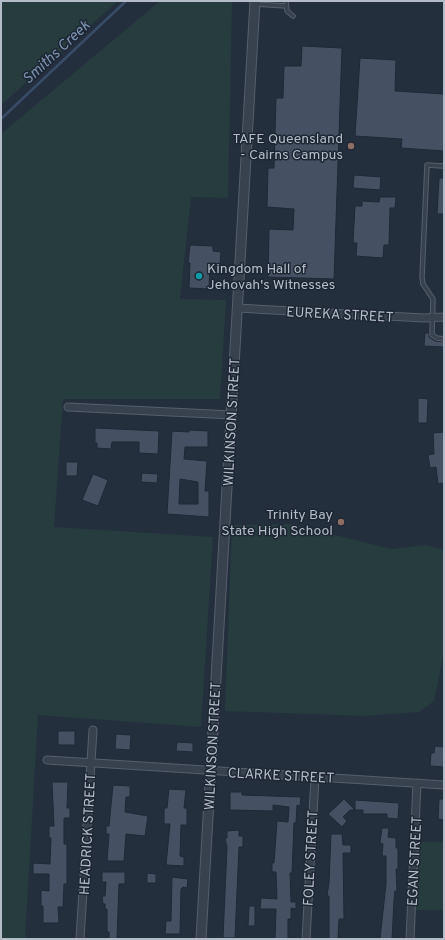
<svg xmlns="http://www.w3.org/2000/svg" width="445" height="940" font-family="Overpass,sans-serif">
<rect width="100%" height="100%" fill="#242f3e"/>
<g fill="#263c3f">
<path d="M 1,1 L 118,1 L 1,105 Z"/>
<path d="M 160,1 L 232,1 L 228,198 L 191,197 L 180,299 L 226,300 L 220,399 L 63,399 L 54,527 L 213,537 L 201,727 L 38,715 L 25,939 L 1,939 L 1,134 Z"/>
<path d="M 291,524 L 391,549 L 426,545 L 444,550 L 444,651 L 434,701 L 419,712 L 363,716 L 225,711 L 232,525 Z"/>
<path d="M 420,842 L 444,842 L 444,910 L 416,910 Z"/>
</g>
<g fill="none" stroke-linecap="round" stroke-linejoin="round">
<path stroke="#394c67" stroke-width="2.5" d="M 1,119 L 126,1"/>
</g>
<g fill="#455162" stroke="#1f2835" fill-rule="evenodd">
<path d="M 302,46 L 342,48 L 334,279 L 268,277 L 269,229 L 293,230 L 294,209 L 267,207 L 268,168 L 274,168 L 276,98 L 283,98 L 284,66 L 301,66 Z"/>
<path d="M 360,58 L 396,60 L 395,91 L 444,94 L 444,151 L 401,148 L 402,139 L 355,136 Z"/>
<path d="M 354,175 L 381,177 L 380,190 L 353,188 Z"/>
<path d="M 439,178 L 444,178 L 444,214 L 437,214 Z"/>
<path d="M 380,197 L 396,197 L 395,208 L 390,208 L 389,245 L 384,245 L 383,258 L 356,256 L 357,243 L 353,243 L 355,206 L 362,206 L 362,201 L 379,202 Z"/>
<path d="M 190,245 L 213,246 L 213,251 L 221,252 L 220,264 L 210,263 L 209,289 L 189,288 L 190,263 L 188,263 Z"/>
<path d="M 425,333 L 429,333 L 429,337 L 435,341 L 444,342 L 444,347 L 424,346 Z"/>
<path d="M 418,398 L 428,399 L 427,423 L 418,423 Z"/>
<path d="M 95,428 L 159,431 L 158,454 L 139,453 L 139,442 L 112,442 L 111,449 L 97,448 L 97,443 L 95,443 Z"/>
<path d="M 189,430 L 208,431 L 208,447 L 185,447 L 184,459 L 207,461 L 205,491 L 209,491 L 209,517 L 167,514 L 172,431 L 189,432 ZM 180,479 L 198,482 L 198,504 L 179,504 Z"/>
<path d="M 444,432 L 444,483 L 438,484 L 436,467 L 430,468 L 428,455 L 434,454 L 433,433 Z"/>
<path d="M 66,462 L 78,462 L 77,476 L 66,476 Z"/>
<path d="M 142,473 L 158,474 L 157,483 L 141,482 Z"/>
<path d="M 93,474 L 108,480 L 98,506 L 82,500 Z"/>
<rect x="58" y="731" width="17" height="14"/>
<path d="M 116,734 L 131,735 L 130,750 L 115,749 Z"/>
<path d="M 177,742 L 193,743 L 193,752 L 176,751 Z"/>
<path d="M 435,746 L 444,747 L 444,767 L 430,766 L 431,753 L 434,753 Z"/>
<path d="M 52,782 L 68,782 L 67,808 L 70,808 L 70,818 L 64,818 L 64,844 L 67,844 L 67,884 L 64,884 L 63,907 L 58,907 L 59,923 L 43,923 L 43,906 L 41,906 L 41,890 L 49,891 L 49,874 L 33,874 L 33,863 L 50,864 L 51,838 L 49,838 L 49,826 L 54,826 Z"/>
<path d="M 113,785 L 130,786 L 130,797 L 126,797 L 125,812 L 148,816 L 145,836 L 126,834 L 124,861 L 107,861 L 109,834 L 106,834 L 106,826 L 109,826 Z"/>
<path d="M 169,789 L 186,790 L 184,808 L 187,808 L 187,825 L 181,825 L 180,856 L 184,857 L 184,866 L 166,865 L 170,824 L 164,824 L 164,808 L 167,808 Z"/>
<path d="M 230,792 L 242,792 L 242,795 L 301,797 L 300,806 L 297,805 L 296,823 L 294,823 L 292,873 L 290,873 L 291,902 L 296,902 L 296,909 L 291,908 L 291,919 L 288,919 L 288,939 L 275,939 L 276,909 L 260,909 L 261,898 L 277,899 L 276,872 L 272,872 L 272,863 L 274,863 L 277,821 L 288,822 L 289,807 L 273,805 L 273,811 L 230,810 Z"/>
<path d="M 344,799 L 355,810 L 355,800 L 399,803 L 398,819 L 387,818 L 387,814 L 363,814 L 363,810 L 350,810 L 343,817 L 347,821 L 342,827 L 328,814 Z"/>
<path d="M 439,799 L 444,799 L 444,820 L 438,819 Z"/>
<path d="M 382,828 L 389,828 L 388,837 L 396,838 L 396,848 L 398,848 L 398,869 L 396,869 L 397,891 L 395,891 L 394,901 L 392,939 L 380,939 L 386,884 L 386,856 L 382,856 L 383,844 L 380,843 Z"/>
<path d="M 239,830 L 239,836 L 243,836 L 243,847 L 239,847 L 235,938 L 223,938 L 227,847 L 225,838 L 227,838 L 227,831 Z"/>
<path d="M 331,834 L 342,834 L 343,845 L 351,845 L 351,853 L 343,853 L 344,919 L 339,919 L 338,939 L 329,939 L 329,896 L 327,896 L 329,882 Z"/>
<path d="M 102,872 L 125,872 L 125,884 L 119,884 L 117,939 L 109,939 L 109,932 L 107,932 L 107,909 L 105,909 L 105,904 L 103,904 L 102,896 L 105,896 L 106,882 L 102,882 Z"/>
<path d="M 147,873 L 156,874 L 156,883 L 147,883 Z"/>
<path d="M 172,877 L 188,879 L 187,888 L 183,887 L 181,889 L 180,934 L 165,934 L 166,921 L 171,921 Z"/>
<path d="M 249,906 L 255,906 L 255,926 L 248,926 Z"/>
</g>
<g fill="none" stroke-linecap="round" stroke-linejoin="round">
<defs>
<g id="service">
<path d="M 286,1 L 287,11 L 293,16"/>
<path d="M 256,4 L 286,6"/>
<path d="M 443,166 L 427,165 L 422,277 L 423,284 L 433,299 L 432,335 L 437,338 L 444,339"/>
</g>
<g id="minor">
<path d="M 237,308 L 424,318 L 444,317"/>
<path d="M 68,407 L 232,415"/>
<path d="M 47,760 L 444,785"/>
<path d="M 80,939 L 93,730"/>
<path d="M 306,939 L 315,778"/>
<path d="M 410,939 L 417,783"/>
</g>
<path id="tertiary" d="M 201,939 L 255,1"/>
</defs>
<use href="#service" stroke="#565f6c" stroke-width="5.5"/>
<use href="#minor" stroke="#565f6c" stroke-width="9"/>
<use href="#tertiary" stroke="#565f6c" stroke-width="11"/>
<use href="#service" stroke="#38414e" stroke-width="3.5"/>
<use href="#minor" stroke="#38414e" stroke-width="7"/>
<use href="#tertiary" stroke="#38414e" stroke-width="9"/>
</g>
<g fill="#8d6e63" stroke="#1d2633" stroke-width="1.5">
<circle cx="351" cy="146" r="4"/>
<circle cx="341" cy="522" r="4"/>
</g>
<circle fill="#0f9aa8" stroke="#1d2633" stroke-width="1.5" cx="199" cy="276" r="4"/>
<g text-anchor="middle" stroke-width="3" stroke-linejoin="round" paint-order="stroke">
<g font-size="14" fill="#b4bcc9" stroke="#1d2633" text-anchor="end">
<text x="343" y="143">TAFE Queensland<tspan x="343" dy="16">- Cairns Campus</tspan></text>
<text x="207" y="273" text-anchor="start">Kingdom Hall of<tspan x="207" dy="16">Jehovah's Witnesses</tspan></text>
<text x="333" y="519">Trinity Bay<tspan x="333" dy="16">State High School</tspan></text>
</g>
<g font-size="14" fill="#b4bcc9" stroke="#1d2633">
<text transform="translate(340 314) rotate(3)" y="5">EUREKA STREET</text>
<text transform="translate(231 422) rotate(-87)" y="5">WILKINSON STREET</text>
<text transform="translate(212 746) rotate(-87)" y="5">WILKINSON STREET</text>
<text transform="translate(281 775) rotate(3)" y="5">CLARKE STREET</text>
<text transform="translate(87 834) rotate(-87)" y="5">HEADRICK STREET</text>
<text transform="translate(310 858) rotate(-87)" y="5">FOLEY STREET</text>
<text transform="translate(414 861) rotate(-87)" y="5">EGAN STREET</text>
</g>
<g font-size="15" font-style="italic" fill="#7c92b1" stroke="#1d2633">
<text transform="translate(56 52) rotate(-43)" y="5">Smiths Creek</text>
</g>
</g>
<rect width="445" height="940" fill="none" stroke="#b4bcc9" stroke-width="4"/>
</svg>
